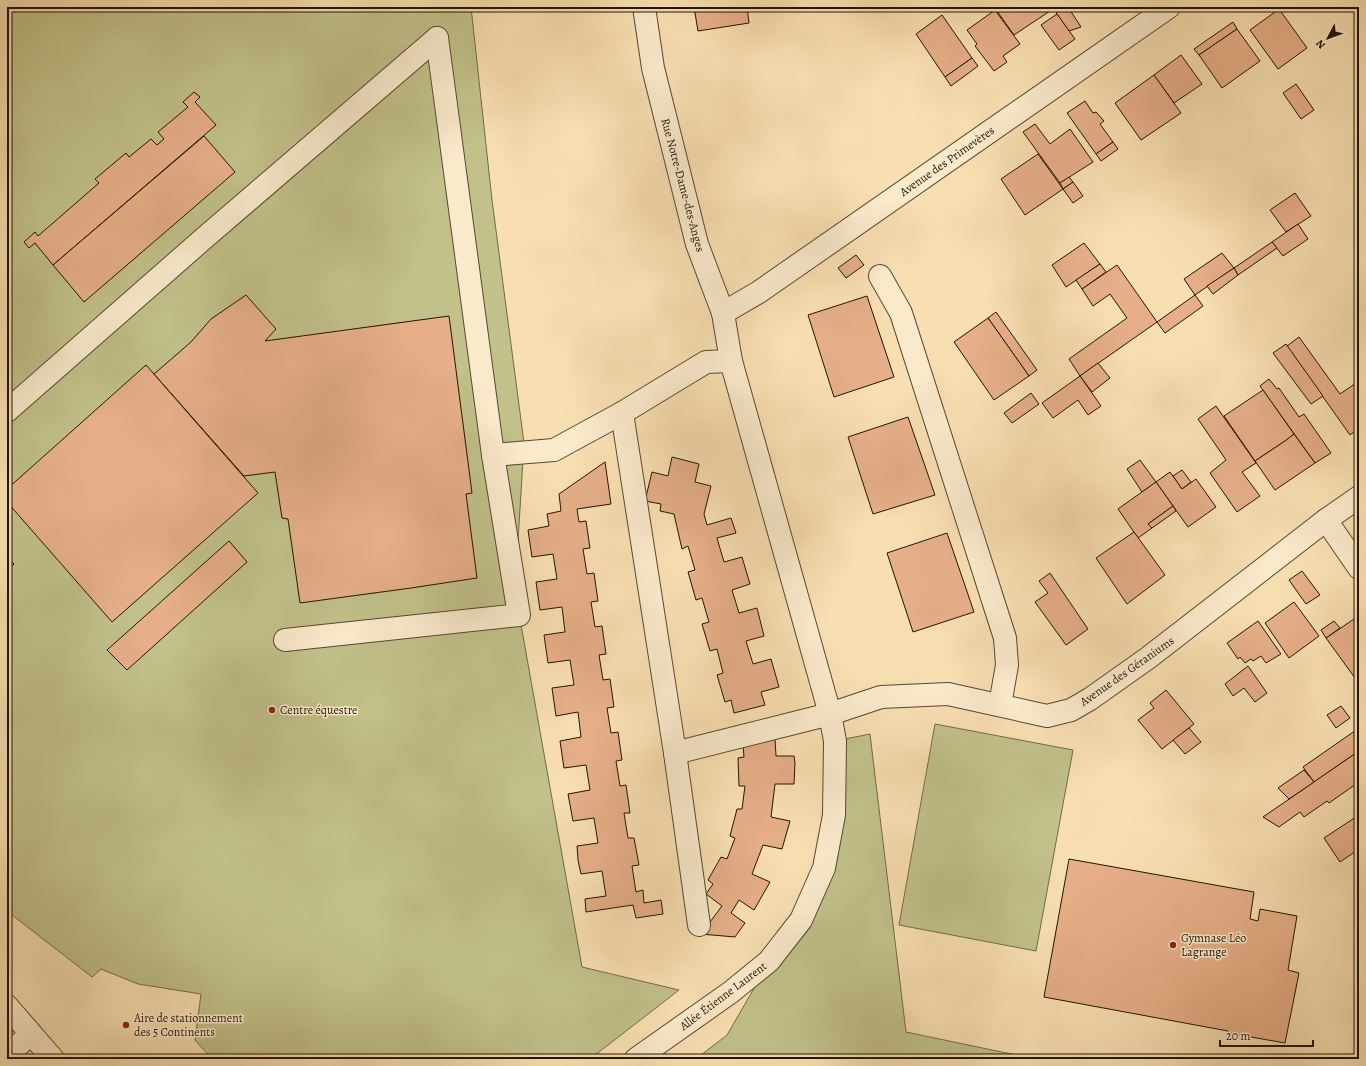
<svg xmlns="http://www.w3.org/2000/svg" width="1366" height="1066" font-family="Alegreya,serif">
<rect width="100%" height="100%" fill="#f8dfb1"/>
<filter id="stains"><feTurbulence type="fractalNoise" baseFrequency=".005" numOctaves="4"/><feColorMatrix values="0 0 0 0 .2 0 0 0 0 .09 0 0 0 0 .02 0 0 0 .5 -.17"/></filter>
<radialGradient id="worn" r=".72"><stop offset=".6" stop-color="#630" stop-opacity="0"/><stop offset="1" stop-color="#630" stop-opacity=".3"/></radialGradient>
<g fill="#c1c189" stroke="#726a47">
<path d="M 7,7 L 471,7 L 492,200 L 524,443 L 515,591 L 582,967 L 679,990 L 590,1059 L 212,1059 L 195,1040 L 201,994 L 138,984 L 101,969 L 92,977 L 7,911 Z"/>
<path d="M 935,724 L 1073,750 L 1036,951 L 899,925 Z"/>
<path d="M 870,734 L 906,1032 L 1035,1059 L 696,1059 L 727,1035 L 824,868 L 835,741 Z"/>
</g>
<g fill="#e6af88" stroke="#221405">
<path d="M 694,7 L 747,7 L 749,23 L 698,31 Z"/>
<path d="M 994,7 L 1047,7 L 1050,11 L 1014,35 Z"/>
<path d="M 1064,7 L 1068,7 L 1081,27 L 1069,31 L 1056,13 Z"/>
<path d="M 1279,9 L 1307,48 L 1278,69 L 1250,30 Z"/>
<path d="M 995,10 L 1020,44 L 1003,56 L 1007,62 L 994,71 L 975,46 L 977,44 L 967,30 Z"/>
<path d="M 1057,14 L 1075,39 L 1059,50 L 1041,25 Z"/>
<path d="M 942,15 L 972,58 L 945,77 L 916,34 Z"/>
<path d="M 1233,22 L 1237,29 L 1199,55 L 1194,49 Z"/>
<path d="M 1237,29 L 1260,61 L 1222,88 L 1199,55 Z"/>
<path d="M 1181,55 L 1202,84 L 1174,103 L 1154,75 Z"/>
<path d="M 972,58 L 978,66 L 951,86 L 945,77 Z"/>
<path d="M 1154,75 L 1181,113 L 1141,140 L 1115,103 Z"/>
<path d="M 1296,84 L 1314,110 L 1301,119 L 1283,93 Z"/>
<path d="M 194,92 L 200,97 L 195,102 L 216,125 L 53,265 L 35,243 L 29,248 L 24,242 L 35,232 L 38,236 L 99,183 L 95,179 L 126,153 L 129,157 L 151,139 L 157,145 L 164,139 L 158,132 L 188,107 L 183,102 Z"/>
<path d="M 1085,101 L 1093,113 L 1096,112 L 1104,121 L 1100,124 L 1113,142 L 1096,154 L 1067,113 Z"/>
<path d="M 1035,124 L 1050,144 L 1070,129 L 1093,162 L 1060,183 L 1023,132 Z"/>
<path d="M 204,136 L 235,172 L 84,302 L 53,265 Z"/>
<path d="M 1113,142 L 1118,149 L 1101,161 L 1096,154 Z"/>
<path d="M 1038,154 L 1063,189 L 1025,215 L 1001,179 Z"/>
<path d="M 1069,177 L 1073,182 L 1063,189 L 1060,183 Z"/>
<path d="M 1073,182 L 1083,196 L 1073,203 L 1063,189 Z"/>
<path d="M 1295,193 L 1311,216 L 1286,232 L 1270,210 Z"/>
<path d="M 1298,224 L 1308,239 L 1283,256 L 1272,242 Z"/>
<path d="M 1272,242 L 1277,248 L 1238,275 L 1234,268 Z"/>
<path d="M 1084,243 L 1100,264 L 1066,287 L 1052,265 Z"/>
<path d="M 1222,253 L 1234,268 L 1195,295 L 1184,279 Z"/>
<path d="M 856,255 L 864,265 L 846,278 L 838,268 Z"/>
<path d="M 1100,264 L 1106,272 L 1082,289 L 1076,280 Z"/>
<path d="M 1117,265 L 1157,322 L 1080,376 L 1069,359 L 1127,318 L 1110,294 L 1093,306 L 1082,289 Z"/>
<path d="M 1234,268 L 1238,275 L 1213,294 L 1207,286 Z"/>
<path d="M 246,295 L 276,329 L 265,341 L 449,316 L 472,493 L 466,494 L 477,578 L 411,588 L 300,603 L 288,519 L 282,518 L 275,472 L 244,476 L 154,374 L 191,342 L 211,319 Z"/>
<path d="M 1195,295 L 1203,306 L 1165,333 L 1157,322 Z"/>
<path d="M 867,296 L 894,377 L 834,397 L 808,315 Z"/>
<path d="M 996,312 L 1037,370 L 1029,376 L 988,318 Z"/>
<path d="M 988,318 L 1029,376 L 994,400 L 954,342 Z"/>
<path d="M 1299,337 L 1340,394 L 1359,381 L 1359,428 L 1350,435 L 1287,346 Z"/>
<path d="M 1286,344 L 1323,396 L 1311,404 L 1273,353 Z"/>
<path d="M 1098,363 L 1110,378 L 1092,392 L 1080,376 Z"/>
<path d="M 146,365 L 258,493 L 112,622 L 7,502 L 7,489 Z"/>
<path d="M 1080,376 L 1101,406 L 1088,415 L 1078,400 L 1053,418 L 1042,403 Z"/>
<path d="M 1269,379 L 1277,389 L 1279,388 L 1299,417 L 1304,414 L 1331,453 L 1315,463 L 1260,386 Z"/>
<path d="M 1263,390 L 1294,434 L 1285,441 L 1255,461 L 1224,416 Z"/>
<path d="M 1031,393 L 1039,404 L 1012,423 L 1004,413 Z"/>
<path d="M 1216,406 L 1256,463 L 1242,472 L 1260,496 L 1237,512 L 1210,473 L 1226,460 L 1198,419 Z"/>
<path d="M 908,417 L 935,495 L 873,514 L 848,437 Z"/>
<path d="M 1294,434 L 1315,463 L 1275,490 L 1255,461 L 1285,441 Z"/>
<path d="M 672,457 L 699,464 L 695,482 L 711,486 L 704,514 L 707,525 L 731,518 L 736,533 L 717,538 L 724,562 L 742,557 L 750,584 L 732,590 L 739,613 L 757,608 L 764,636 L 746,641 L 753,664 L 771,659 L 779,687 L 761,692 L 765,705 L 734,713 L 731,700 L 725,702 L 717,675 L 723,673 L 717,649 L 710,651 L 702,624 L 709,622 L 702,598 L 696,600 L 688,572 L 695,570 L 688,546 L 682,549 L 674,514 L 660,511 L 661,504 L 645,501 L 652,472 L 668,476 Z"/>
<path d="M 1140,460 L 1156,482 L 1142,492 L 1127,469 Z"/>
<path d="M 605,462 L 611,504 L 577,509 L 579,522 L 586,521 L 590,548 L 583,549 L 587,574 L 594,573 L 598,601 L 591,602 L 595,627 L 602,626 L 606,654 L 599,655 L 603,680 L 610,679 L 614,707 L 607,708 L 611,733 L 618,732 L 622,760 L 616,761 L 620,786 L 626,785 L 630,813 L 624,813 L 628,838 L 634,838 L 639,865 L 632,866 L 636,892 L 643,890 L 644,903 L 661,900 L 663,914 L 636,918 L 633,905 L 586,912 L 585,899 L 606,896 L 602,871 L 581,874 L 578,860 L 577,846 L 598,843 L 594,818 L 573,821 L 568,794 L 590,790 L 586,765 L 564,768 L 560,741 L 581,737 L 578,712 L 556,716 L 552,688 L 574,685 L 570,660 L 548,663 L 544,635 L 565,632 L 562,607 L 540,610 L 536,582 L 557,579 L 553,554 L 532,557 L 528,530 L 549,526 L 547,514 L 561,511 L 559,494 Z"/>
<path d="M 1182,470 L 1191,482 L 1182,489 L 1173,476 Z"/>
<path d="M 1170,472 L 1182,489 L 1196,479 L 1216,507 L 1188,527 L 1156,482 Z"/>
<path d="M 1156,482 L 1173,506 L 1148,524 L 1152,528 L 1138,538 L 1118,509 Z"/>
<path d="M 1173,506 L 1176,511 L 1152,528 L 1148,524 Z"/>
<path d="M 1134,532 L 1165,575 L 1127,604 L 1096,558 Z"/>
<path d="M 947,533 L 974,612 L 913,632 L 887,553 Z"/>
<path d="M 229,541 L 247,562 L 127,670 L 107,650 Z"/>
<path d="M 7,557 L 14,564 L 7,571 Z"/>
<path d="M 1302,571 L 1320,595 L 1306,604 L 1289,580 Z"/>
<path d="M 1050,573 L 1088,629 L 1066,645 L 1035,602 L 1048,593 L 1039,581 Z"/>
<path d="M 1294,602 L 1319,636 L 1289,658 L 1265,623 Z"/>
<path d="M 1354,619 L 1359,627 L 1359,675 L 1355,678 L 1326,638 Z"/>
<path d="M 1258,621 L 1281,654 L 1266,663 L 1261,656 L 1253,661 L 1251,659 L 1245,663 L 1240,657 L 1238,659 L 1227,643 Z"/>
<path d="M 1334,621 L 1340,628 L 1326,638 L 1321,630 Z"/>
<path d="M 1248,666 L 1267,693 L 1255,702 L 1244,688 L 1233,696 L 1225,684 Z"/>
<path d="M 1166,690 L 1194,724 L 1162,749 L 1138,720 L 1154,708 L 1150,703 Z"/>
<path d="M 1341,706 L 1350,718 L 1336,728 L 1327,715 Z"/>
<path d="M 1189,728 L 1201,742 L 1185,754 L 1173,740 Z"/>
<path d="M 1359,728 L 1359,751 L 1314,782 L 1303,767 Z"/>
<path d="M 775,739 L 776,756 L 794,756 L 795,763 L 794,784 L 775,784 L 771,817 L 790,821 L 782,849 L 763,845 L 752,874 L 770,882 L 754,910 L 739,900 L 731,913 L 745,923 L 735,937 L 701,934 L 722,906 L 706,894 L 713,884 L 708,880 L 721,857 L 727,859 L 735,838 L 730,836 L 737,809 L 742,809 L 745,786 L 739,786 L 738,758 L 744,757 L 743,745 Z"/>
<path d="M 1359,751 L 1359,782 L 1329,803 L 1327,801 L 1304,817 L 1300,812 L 1279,827 L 1263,817 Z"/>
<path d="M 1304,770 L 1314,782 L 1289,799 L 1278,788 Z"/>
<path d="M 1359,815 L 1359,849 L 1340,862 L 1324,838 Z"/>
<path d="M 1069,859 L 1254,892 L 1250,919 L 1258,921 L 1260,909 L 1297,916 L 1288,970 L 1299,973 L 1285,1043 L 1228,1033 L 1228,1031 L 1044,997 Z"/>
</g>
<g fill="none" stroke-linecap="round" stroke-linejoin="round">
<defs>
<g id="minor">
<path d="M 880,276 L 901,313 L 1005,638 L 1007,665 L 1000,705"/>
<path d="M 723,313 L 759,292 L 1169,7"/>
<path d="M 7,411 L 202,240 L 437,38"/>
<path d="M 622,413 L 675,753 L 699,925"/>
<path d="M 493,455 L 554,450 L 622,413 L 706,362 L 731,361"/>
<path d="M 1326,520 L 1359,568"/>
<path d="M 285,640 L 519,615 L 493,455 L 437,38"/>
<path d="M 675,753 L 830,714 L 881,697 L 948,694 L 1047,716 L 1071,710 L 1090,699 L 1148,658 L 1326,520 L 1359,497"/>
<path d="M 7,1006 L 53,1059"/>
<path d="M 7,1055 L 31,1034"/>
<path d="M 636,1059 L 731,992 L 769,961 L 801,920 L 824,868 L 834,815 L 835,741 L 830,714 L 731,361 L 723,313 L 697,244 L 653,68 L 644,7"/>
</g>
</defs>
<use href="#minor" stroke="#584730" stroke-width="24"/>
<use href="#minor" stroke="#faeacc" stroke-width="22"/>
</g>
<g fill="#8f2418" stroke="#faeacc" stroke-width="1.5">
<circle cx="272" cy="710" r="4"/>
<circle cx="1173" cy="945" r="4"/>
<circle cx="126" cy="1025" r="4"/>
</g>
<g text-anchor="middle" stroke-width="3" stroke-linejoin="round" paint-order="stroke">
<g font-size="12" fill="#221405" stroke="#faeacc">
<text transform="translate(947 161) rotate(-35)" y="4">Avenue des Primevères</text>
<text transform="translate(683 185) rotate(75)" y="4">Rue Notre-Dame-des-Anges</text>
<text transform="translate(1127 671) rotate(-35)" y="4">Avenue des Géraniums</text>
<text transform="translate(723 996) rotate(-37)" y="4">Allée Étienne Laurent</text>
</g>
<g font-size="12" fill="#221405" stroke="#faeacc" text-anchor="start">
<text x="280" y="714">Centre équestre</text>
<text x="1181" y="942">Gymnase Léo<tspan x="1181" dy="14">Lagrange</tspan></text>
<text x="134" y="1022">Aire de stationnement<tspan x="134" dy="14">des 5 Continents</tspan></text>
</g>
</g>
<rect width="1366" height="1066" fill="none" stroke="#f8dfb1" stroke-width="24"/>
<rect x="8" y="8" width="1350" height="1050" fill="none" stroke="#221405" stroke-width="2"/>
<rect x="12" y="12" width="1342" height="1042" fill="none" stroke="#221405"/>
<g transform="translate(1328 38) rotate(229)" stroke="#faeacc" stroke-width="3" paint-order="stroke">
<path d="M0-3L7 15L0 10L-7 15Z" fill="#221405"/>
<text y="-6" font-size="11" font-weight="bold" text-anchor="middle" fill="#221405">N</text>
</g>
<path d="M1220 1040v6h93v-6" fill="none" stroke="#221405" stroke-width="2"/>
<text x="1226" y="1040" font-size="12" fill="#221405" stroke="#faeacc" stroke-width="3" paint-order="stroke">20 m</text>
<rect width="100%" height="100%" filter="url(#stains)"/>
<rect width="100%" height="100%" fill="url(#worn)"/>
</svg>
